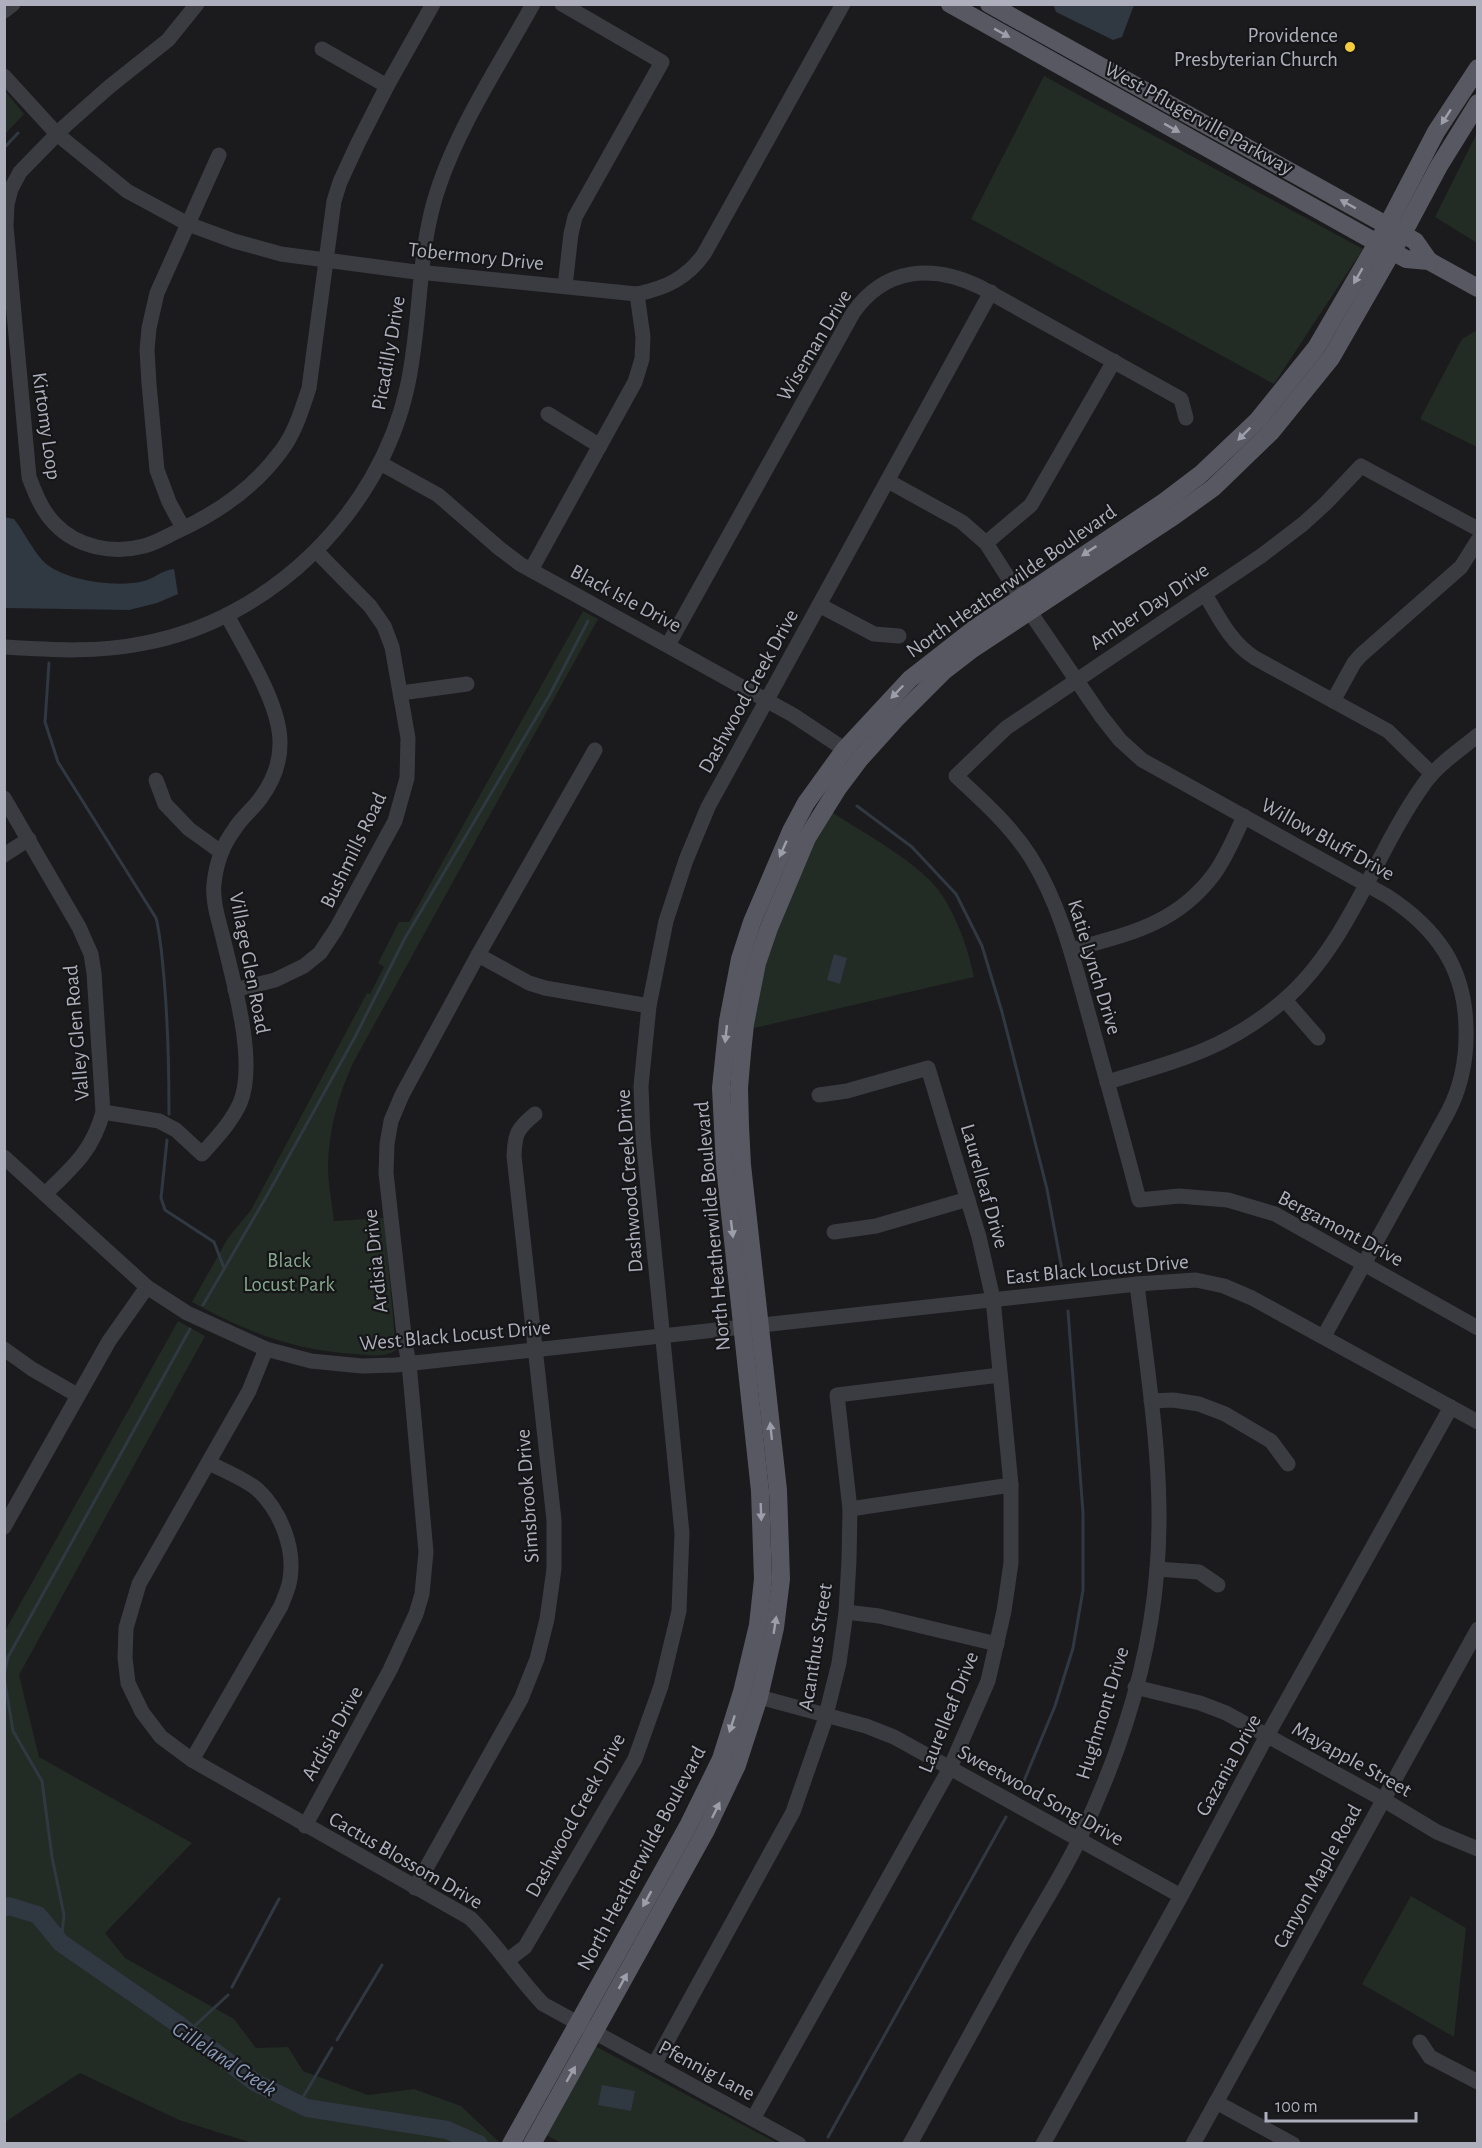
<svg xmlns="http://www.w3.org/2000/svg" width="1482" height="2148" font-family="'Alegreya Sans',sans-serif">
<rect width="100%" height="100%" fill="#1b1b1d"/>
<g fill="#222b24">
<path d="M 1044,76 L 1363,249 L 1274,384 L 971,219 Z"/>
<path d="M 5,91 L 24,114 L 5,134 L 4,134 Z"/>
<path d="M 1477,133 L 1478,243 L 1477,243 L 1435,217 Z"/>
<path d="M 1477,330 L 1477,447 L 1420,419 L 1462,339 Z"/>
<path d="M 583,611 L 598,619 L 353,1063 C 338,1096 329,1129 328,1166 C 328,1184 332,1203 334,1221 L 384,1218 L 396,1350 C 384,1358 369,1355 355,1354 C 292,1350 247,1332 192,1302 L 228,1238 L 251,1210 L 367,993 L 370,994 L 384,967 L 378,963 L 399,922 L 409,922 Z"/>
<path d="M 830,811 C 862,832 922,864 942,895 C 958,920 968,948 974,977 L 750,1029 L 757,993 L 782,906 Z"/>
<path d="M 178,1321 L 205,1336 L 19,1675 L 39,1757 L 192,1843 L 105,1933 L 125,1958 L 234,2019 L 256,2048 L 288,2047 L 303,2071 L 368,2095 L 414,2089 L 461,2106 L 498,2141 L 497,2143 L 252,2143 L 179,2120 L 80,2073 L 5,2122 L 5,1631 Z"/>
<path d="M 1411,1896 L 1466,1928 L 1454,2037 L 1362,1984 Z"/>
<path d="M 594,2047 L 597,2047 L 777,2143 L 563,2144 L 544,2134 Z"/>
</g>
<g fill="#303842">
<path d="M 1053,4 L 1134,4 L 1134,5 L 1122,37 L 1113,40 L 1056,12 Z"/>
<path d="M 4,517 L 14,519 C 24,532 32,549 43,561 C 63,581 118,588 144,581 C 155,578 162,570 174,569 L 178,594 L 157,603 L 129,610 L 5,608 Z"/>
<path d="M 834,954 L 847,958 L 840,984 L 827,980 Z"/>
<path d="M 602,2085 L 635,2091 L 631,2111 L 598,2105 Z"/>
</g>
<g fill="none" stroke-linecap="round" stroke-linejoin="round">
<g stroke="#303842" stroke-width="3">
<path d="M 4,148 L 18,133"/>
<path d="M 49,663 L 45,722 L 58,762 L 156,918 C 161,938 162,958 164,978 C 168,1023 169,1068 169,1114"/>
<path d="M 857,806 L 912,847 L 956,894 L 982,946 L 1002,1012 L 1047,1189 L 1063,1275"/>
<path d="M 167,1140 L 161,1198 L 165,1210 L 214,1242 L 224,1268"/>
<path d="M 203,1305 L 269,1192 L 355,1037 L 405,938 L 549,696 L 588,621"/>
<path d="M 4,1675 L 8,1657 L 190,1329"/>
<path d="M 4,1677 L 13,1731 L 42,1781 L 52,1857 L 64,1915 L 61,1943"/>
<path d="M 1021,1788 L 1055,1706 L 1073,1648 L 1083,1590 L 1083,1513 L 1068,1311"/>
<path d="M 232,1987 L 279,1899"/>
<path d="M 188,2032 L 228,1995"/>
<path d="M 337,2040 L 382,1965"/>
<path d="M 299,2104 L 332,2048"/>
<path d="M 828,2137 L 1006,1817"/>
</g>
<path stroke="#303842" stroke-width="18" d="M 4,1908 L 9,1906 L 38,1915 L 61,1943 L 178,2024 L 256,2083 L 307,2108 L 447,2130 L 479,2144"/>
<g stroke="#3b3c42" stroke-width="15">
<path d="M 197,4 L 168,40 L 109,87 L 65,126 L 20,172 L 11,189 L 7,204 L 6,226 L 29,477 C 35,493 42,511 55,524 C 78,548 114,554 144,546 C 156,543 167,536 178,531 C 219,512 254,488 281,451 C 295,433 302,409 309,388 L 334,201 L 340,182 L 358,143 L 387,86 L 433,4"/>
<path d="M 562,4 L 662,62 L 575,217 L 571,234 L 565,286"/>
<path d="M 4,11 L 13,4"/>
<path d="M 322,49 L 387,86"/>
<path d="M 4,76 L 57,134 L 127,191 L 188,224 L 234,241 L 281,254 L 408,271 L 637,294 C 666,288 687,278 704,254 L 843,4"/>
<path d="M 548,414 L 600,446"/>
<path d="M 380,463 L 438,495 L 499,548 L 520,564 L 793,715 L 853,755"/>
<path d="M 888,481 L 962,522 L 986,543 L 1030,612 L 1101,716 L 1120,740 L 1142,760 L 1387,896 C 1436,928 1465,967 1466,1028 C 1467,1059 1462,1085 1448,1112 L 1324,1336"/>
<path d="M 183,528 L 169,502 L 157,470 L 149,384 L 147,350 L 149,328 L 157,293 L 219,155"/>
<path d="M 1478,529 L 1361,466 L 1325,504 L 1303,524 L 1261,556 L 1006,728 L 956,776 C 983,801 1010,825 1030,856 C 1062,907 1075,966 1091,1023 C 1107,1082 1124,1141 1139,1200 L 1179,1196 L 1228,1200 L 1275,1214 L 1478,1328"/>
<path d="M 986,543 L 1031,505 L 1114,361"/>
<path d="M 531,570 L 635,382 L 642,359 L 643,337 L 637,294"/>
<path d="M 1205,594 C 1219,618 1231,643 1255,658 L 1388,731 L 1432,774"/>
<path d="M 819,605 L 874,634 L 899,636"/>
<path d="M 668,645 L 853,313 C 885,267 933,264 980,287 L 1181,399 L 1186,418"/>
<path d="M 4,647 C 52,650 98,653 145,643 C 271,619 379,513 407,388 C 421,327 417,262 434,202 C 453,134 499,66 533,4"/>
<path d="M 401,693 L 467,684"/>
<path d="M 1333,701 L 1354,663 L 1361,655 L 1461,567 L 1478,540"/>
<path d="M 156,780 L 165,804 L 189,829 L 221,852"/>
<path d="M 4,798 L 79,927 L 91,954 L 94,973 L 103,1112 C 93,1150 73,1167 45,1194"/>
<path d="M 4,855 L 29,839"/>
<path d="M 1071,950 C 1128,934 1176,925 1214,874 C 1227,856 1235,836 1244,816"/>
<path d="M 478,955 L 529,983 L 545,988 L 649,1006"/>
<path d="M 235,990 L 275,980 L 304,966 L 320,953 L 336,929 L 395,821 L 407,778 L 408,738 L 392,647 L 384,626 L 370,606 L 316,551"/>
<path d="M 1285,1000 L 1318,1038"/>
<path d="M 1107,1082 C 1175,1062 1227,1049 1283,1001 C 1348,946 1375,852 1424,784 C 1437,765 1460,750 1478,735"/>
<path d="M 103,1112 L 159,1121 L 176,1130 L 202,1154 C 216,1138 231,1123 240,1103 C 257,1063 234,984 224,942 C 220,924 212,903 214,884 C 216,864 222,846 234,830 C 241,818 252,810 260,799 C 272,783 280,763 280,744 C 281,705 245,650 227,615"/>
<path d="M 4,1157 L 147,1287 L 187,1313 L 266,1349 L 311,1361 L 362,1366 L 396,1365 L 1137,1284 L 1196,1280 L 1224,1286 L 1252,1298 L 1478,1422"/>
<path d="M 834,1232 L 876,1226 L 968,1199"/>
<path d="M 4,1349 L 32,1369 L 77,1395"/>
<path d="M 266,1349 L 249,1391 L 139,1584 L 126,1628 L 125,1658 L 128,1683 L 142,1712 L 161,1737 L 192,1760 L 470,1918 C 497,1944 516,1976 543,2004 L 799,2144"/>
<path d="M 1151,1401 L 1173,1400 L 1199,1404 L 1225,1414 L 1271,1441 L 1288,1464"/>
<path d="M 850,1509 L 1011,1485"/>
<path d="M 4,1527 L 109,1341 L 147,1287"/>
<path d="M 1157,1569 L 1199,1572 L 1218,1585"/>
<path d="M 846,1612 L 879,1616 L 997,1644"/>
<path d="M 1135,1687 L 1200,1703 L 1226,1713 L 1384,1800 L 1437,1832 L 1478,1849"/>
<path d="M 748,1694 L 866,1726 L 894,1737 L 1181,1896"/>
<path d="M 192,1760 L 281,1606 C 284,1598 289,1588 290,1579 C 295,1548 281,1512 258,1490 C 247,1480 223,1470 209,1463"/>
<path d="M 305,1826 L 390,1670 L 416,1614 L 422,1594 L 426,1552 L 409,1363 L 405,1344 L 386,1173 L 387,1144 L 391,1121 L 402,1095 L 478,955 L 595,750"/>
<path d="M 415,1888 L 521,1699 L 537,1659 L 547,1619 L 554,1569 L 554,1520 L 514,1156 C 515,1133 517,1129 535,1114"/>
<path d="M 508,1960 L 525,1947 L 635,1759 L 661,1686 L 679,1611 L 682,1533 L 643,1137 L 641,1086 L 649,1006 L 666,921 L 686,860 L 708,807 L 991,292"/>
<path d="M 1420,2042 L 1430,2057 L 1478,2082"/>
<path d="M 654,2065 L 793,1812 L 824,1723 L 839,1663 L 846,1612 L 849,1560 L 850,1509 L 837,1395 L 1000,1375"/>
<path d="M 1216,2102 L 1293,2144"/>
<path d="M 753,2119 L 950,1768 L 988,1681 L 1004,1611 L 1011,1563 L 1011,1485 L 993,1299 L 979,1237 L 928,1068 L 847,1091 L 819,1095"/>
<path d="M 910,2144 C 946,2078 983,2012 1019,1946 C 1039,1911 1061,1877 1078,1842 C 1119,1757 1150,1663 1157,1569 C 1165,1474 1148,1378 1137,1284"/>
<path d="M 1043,2144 L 1181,1896 L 1263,1743 L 1451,1407"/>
<path d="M 1193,2144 L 1478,1629"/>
</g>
<g stroke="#575861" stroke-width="18">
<path d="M 950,4 L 1406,259 L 1429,261 L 1478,288"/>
<path d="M 989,4 L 1415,241 L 1429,261"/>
<path d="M 511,2144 L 689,1824 L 721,1759 L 742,1692 L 758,1625 L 763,1579 L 760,1491 L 725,1166 L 721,1088 L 728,1021 L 740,959 L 752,922 L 791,831 L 806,803 L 845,749 L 910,679 L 974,629 L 1164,502 L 1201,474 L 1258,420 L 1316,348 L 1387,226 L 1436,132 L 1478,68"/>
<path d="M 532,2144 L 705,1832 L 737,1765 L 759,1697 L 775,1628 L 781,1579 L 778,1490 L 742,1165 L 740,1126 L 739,1088 L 742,1053 L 745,1024 L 757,963 L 769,928 L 807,838 L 838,788 L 859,760 L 895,720 L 945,670 L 971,650 L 1174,516 L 1213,488 L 1271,432 L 1331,358 L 1408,224 L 1439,166 L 1478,103"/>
</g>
</g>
<defs><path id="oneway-solid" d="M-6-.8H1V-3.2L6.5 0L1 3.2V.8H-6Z" transform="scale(1.5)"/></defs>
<g fill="#9c9eaa">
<use href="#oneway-solid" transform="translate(1002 33) rotate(29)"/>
<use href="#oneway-solid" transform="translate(1446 117) rotate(123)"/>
<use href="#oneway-solid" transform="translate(1172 128) rotate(29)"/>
<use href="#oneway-solid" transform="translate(1348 204) rotate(-151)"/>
<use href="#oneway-solid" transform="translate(1358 276) rotate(120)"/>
<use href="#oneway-solid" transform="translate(1244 434) rotate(135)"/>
<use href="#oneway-solid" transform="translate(1089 551) rotate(146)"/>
<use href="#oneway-solid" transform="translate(897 692) rotate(134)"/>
<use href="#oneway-solid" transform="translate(783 849) rotate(114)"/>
<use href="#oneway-solid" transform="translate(726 1034) rotate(96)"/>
<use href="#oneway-solid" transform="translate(732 1229) rotate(83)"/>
<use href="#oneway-solid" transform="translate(771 1431) rotate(-96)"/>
<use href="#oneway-solid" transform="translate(761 1512) rotate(88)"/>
<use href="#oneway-solid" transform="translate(775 1625) rotate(-81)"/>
<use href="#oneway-solid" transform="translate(732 1724) rotate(108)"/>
<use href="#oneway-solid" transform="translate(716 1810) rotate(-64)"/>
<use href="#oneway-solid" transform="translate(647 1899) rotate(119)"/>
<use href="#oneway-solid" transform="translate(623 1981) rotate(-61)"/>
<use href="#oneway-solid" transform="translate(571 2074) rotate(-60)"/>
</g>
<circle fill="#f4cc3c" stroke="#161518" stroke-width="2" cx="1350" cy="47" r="6"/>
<g text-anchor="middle" stroke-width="4.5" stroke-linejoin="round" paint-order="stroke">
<g font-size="21" fill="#adb0bc" stroke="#161518" text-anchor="end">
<text x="1338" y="42">Providence<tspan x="1338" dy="24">Presbyterian Church</tspan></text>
</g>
<g font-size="21" fill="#adb0bc" stroke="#161518">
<text transform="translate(1199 118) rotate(29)" y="7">West Pflugerville Parkway</text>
<text transform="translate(476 256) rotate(6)" y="7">Tobermory Drive</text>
<text transform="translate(814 345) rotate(-59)" y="7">Wiseman Drive</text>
<text transform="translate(388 353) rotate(-80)" y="7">Picadilly Drive</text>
<text transform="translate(47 426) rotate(82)" y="7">Kirtomy Loop</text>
<text transform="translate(1011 581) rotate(-35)" y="7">North Heatherwilde Boulevard</text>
<text transform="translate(626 598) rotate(28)" y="7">Black Isle Drive</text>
<text transform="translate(1149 606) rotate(-34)" y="7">Amber Day Drive</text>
<text transform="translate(748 691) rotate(-61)" y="7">Dashwood Creek Drive</text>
<text transform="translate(1328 839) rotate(29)" y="7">Willow Bluff Drive</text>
<text transform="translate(353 850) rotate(-64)" y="7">Bushmills Road</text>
<text transform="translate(250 963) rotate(79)" y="7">Village Glen Road</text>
<text transform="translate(1095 967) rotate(73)" y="7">Katie Lynch Drive</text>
<text transform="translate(76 1033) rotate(-95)" y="7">Valley Glen Road</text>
<text transform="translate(629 1181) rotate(-94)" y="7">Dashwood Creek Drive</text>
<text transform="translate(985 1186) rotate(74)" y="7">Laurelleaf Drive</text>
<text transform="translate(712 1226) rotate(-95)" y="7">North Heatherwilde Boulevard</text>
<text transform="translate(1341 1228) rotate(28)" y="7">Bergamont Drive</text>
<text transform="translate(375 1261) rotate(-96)" y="7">Ardisia Drive</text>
<text transform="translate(1097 1269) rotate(-5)" y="7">East Black Locust Drive</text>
<text transform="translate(455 1335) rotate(-5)" y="7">West Black Locust Drive</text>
<text transform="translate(527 1496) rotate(-94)" y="7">Simsbrook Drive</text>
<text transform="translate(815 1647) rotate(-81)" y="7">Acanthus Street</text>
<text transform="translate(948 1712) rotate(-68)" y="7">Laurelleaf Drive</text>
<text transform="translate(1102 1713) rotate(-73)" y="7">Hughmont Drive</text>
<text transform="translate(332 1733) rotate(-61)" y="7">Ardisia Drive</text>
<text transform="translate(1352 1759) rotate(29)" y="7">Mayapple Street</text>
<text transform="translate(1228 1765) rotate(-61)" y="7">Gazania Drive</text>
<text transform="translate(1041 1795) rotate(29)" y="7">Sweetwood Song Drive</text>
<text transform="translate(575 1815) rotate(-61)" y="7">Dashwood Creek Drive</text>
<text transform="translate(641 1858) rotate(-62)" y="7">North Heatherwilde Boulevard</text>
<text transform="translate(406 1860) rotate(30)" y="7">Cactus Blossom Drive</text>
<text transform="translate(1317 1876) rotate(-61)" y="7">Canyon Maple Road</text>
<text transform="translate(707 2070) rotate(28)" y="7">Pfennig Lane</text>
</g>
<g font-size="21" fill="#84a78b" stroke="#161518">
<text x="289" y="1267">Black<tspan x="289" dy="24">Locust Park</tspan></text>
</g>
<g font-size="22" font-style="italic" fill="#8599b7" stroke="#161518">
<text transform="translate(225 2058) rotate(33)" y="8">Gilleland Creek</text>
</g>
</g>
<rect width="1482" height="2148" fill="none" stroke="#adb0bc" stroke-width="12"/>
<path d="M1266 2112v9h150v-9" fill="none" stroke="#adb0bc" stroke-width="3"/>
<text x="1275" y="2112" font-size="18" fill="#adb0bc" stroke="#161518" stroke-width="4.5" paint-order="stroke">100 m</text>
</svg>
